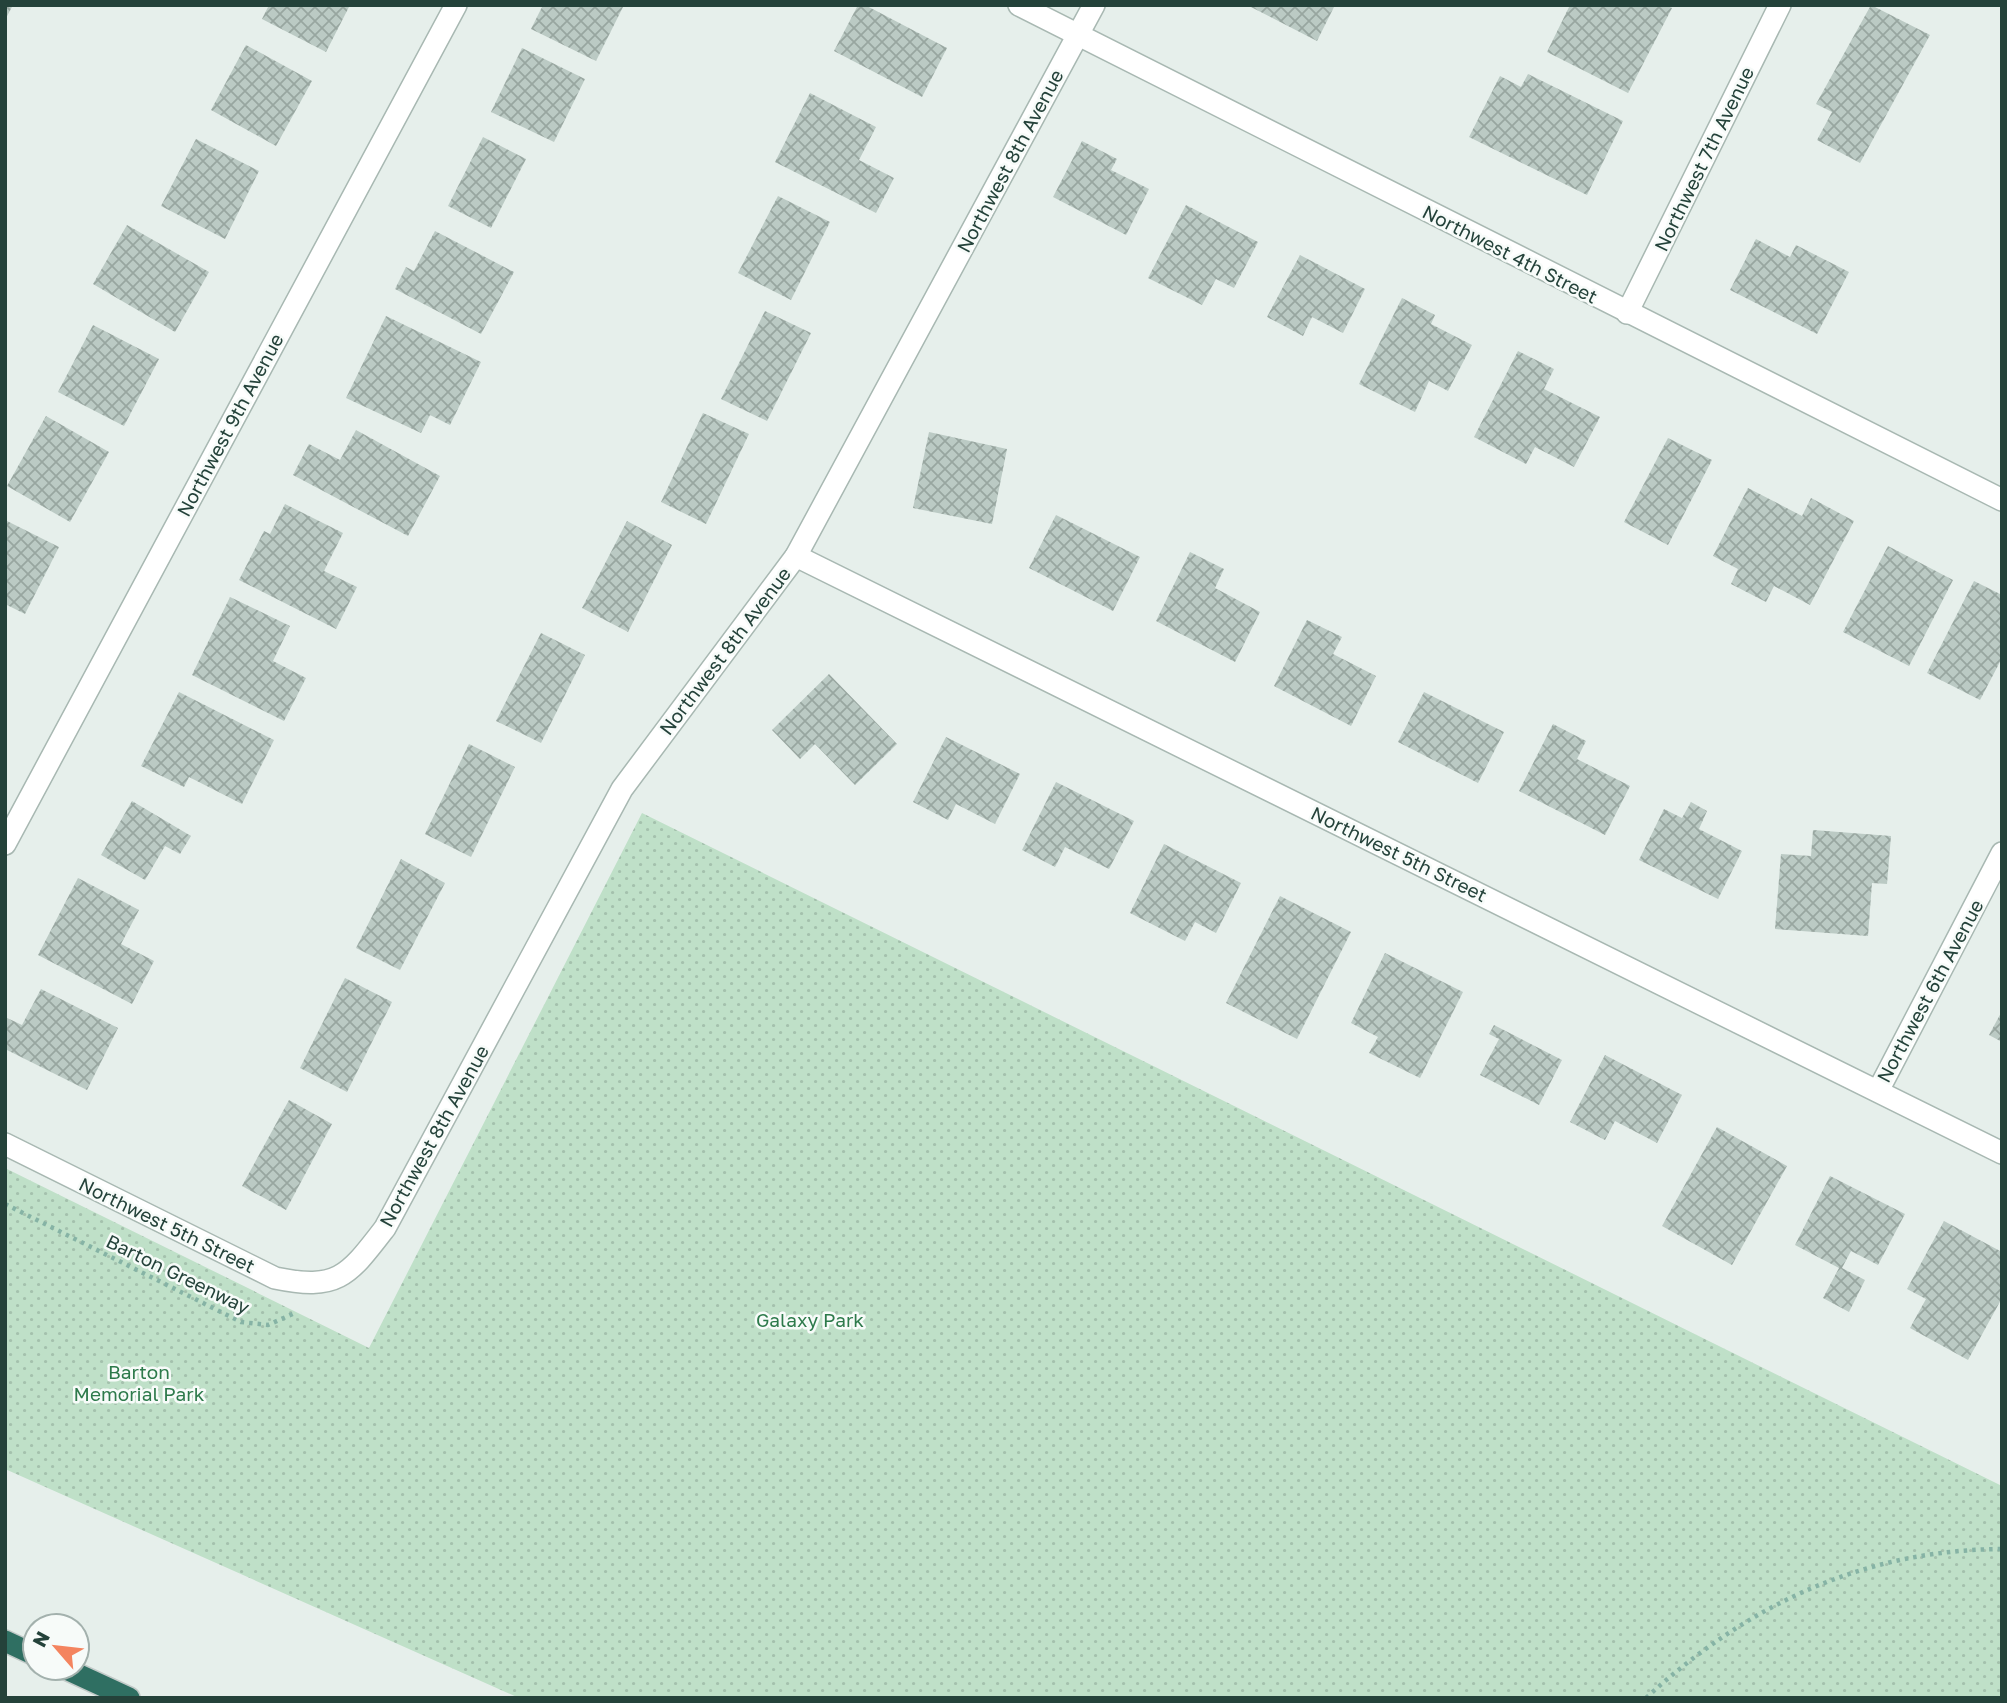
<svg xmlns="http://www.w3.org/2000/svg" width="2007" height="1703" font-family="'Golos Text',sans-serif">
<defs>
<pattern id="park-dots" width="8" height="8" patternUnits="userSpaceOnUse" patternTransform="scale(1.75)"><rect width="8" height="8" fill="#bfe0c8"/><path d="M2 2h.1M6 6h.1" fill="none" stroke="#a4c1ad" stroke-width="1.8" stroke-linecap="round"/></pattern>
<pattern id="building-cross-hatch" width="8" height="8" patternUnits="userSpaceOnUse" patternTransform="scale(1.75)"><rect width="8" height="8" fill="#bbcac4"/><path d="M0 0l8 8M0 8l8-8" fill="none" stroke="#98a6a0"/></pattern>
</defs>
<rect width="100%" height="100%" fill="#e6efeb"/>
<path fill="url(#park-dots)" d="M 642,813 L 2002,1486 L 2002,1698 L 519,1698 L 5,1469 L 5,1168 L 369,1348 Z"/>
<g fill="url(#building-cross-hatch)">
<path d="M 5,5 L 13,5 L 5,20 Z"/>
<path d="M 269,5 L 350,5 L 326,52 L 262,19 Z"/>
<path d="M 543,5 L 624,5 L 596,61 L 531,29 Z"/>
<path d="M 858,5 L 865,5 L 947,48 L 922,97 L 834,51 Z"/>
<path d="M 1247,5 L 1335,5 L 1317,41 Z"/>
<path d="M 1570,5 L 1666,5 L 1672,8 L 1628,93 L 1547,52 Z"/>
<path d="M 1871,5 L 1930,35 L 1860,163 L 1817,140 L 1832,112 L 1816,104 Z"/>
<path d="M 246,45 L 312,81 L 276,146 L 211,110 Z"/>
<path d="M 522,48 L 585,79 L 554,142 L 491,112 Z"/>
<path d="M 1528,74 L 1623,121 L 1587,195 L 1469,137 L 1500,76 L 1521,87 Z"/>
<path d="M 810,93 L 876,127 L 859,160 L 894,178 L 876,213 L 775,162 Z"/>
<path d="M 483,137 L 526,159 L 491,228 L 448,206 Z"/>
<path d="M 196,139 L 259,171 L 225,239 L 161,206 Z"/>
<path d="M 1082,141 L 1117,159 L 1111,170 L 1149,189 L 1126,235 L 1053,197 Z"/>
<path d="M 778,196 L 830,222 L 791,300 L 738,273 Z"/>
<path d="M 1186,205 L 1258,242 L 1234,288 L 1216,279 L 1202,305 L 1148,278 Z"/>
<path d="M 127,225 L 209,272 L 175,332 L 93,284 Z"/>
<path d="M 435,231 L 514,272 L 481,334 L 395,289 L 406,267 L 414,271 Z"/>
<path d="M 1756,239 L 1790,257 L 1796,245 L 1849,272 L 1817,334 L 1730,290 Z"/>
<path d="M 1300,255 L 1365,289 L 1343,333 L 1312,317 L 1303,336 L 1267,317 Z"/>
<path d="M 1402,298 L 1435,315 L 1431,324 L 1472,345 L 1448,391 L 1429,381 L 1415,412 L 1359,384 Z"/>
<path d="M 765,311 L 811,333 L 767,421 L 721,399 Z"/>
<path d="M 386,316 L 481,362 L 450,425 L 430,415 L 421,433 L 346,398 Z"/>
<path d="M 93,325 L 159,359 L 124,426 L 58,392 Z"/>
<path d="M 1518,351 L 1554,369 L 1544,389 L 1600,417 L 1574,467 L 1535,447 L 1526,464 L 1474,437 Z"/>
<path d="M 703,413 L 749,434 L 706,524 L 661,502 Z"/>
<path d="M 46,416 L 109,452 L 70,522 L 7,486 Z"/>
<path d="M 356,430 L 440,476 L 408,536 L 293,475 L 309,444 L 340,460 Z"/>
<path d="M 929,432 L 1007,449 L 992,524 L 913,508 Z"/>
<path d="M 1668,438 L 1712,460 L 1668,545 L 1624,522 Z"/>
<path d="M 1748,488 L 1802,516 L 1811,498 L 1854,521 L 1810,605 L 1774,586 L 1766,602 L 1731,584 L 1738,569 L 1713,556 Z"/>
<path d="M 285,504 L 343,533 L 324,571 L 357,587 L 336,629 L 239,580 L 264,531 L 270,534 Z"/>
<path d="M 1056,515 L 1140,557 L 1113,611 L 1029,568 Z"/>
<path d="M 5,520 L 59,547 L 25,614 L 5,604 Z"/>
<path d="M 627,521 L 672,545 L 628,632 L 582,608 Z"/>
<path d="M 1888,546 L 1953,580 L 1909,666 L 1843,632 Z"/>
<path d="M 1190,552 L 1224,569 L 1215,588 L 1260,612 L 1235,662 L 1156,621 Z"/>
<path d="M 1974,581 L 2002,595 L 2002,658 L 1980,700 L 1927,673 Z"/>
<path d="M 230,597 L 290,626 L 273,661 L 306,678 L 284,721 L 192,675 Z"/>
<path d="M 1307,620 L 1342,637 L 1333,654 L 1376,676 L 1351,726 L 1274,686 Z"/>
<path d="M 541,633 L 585,655 L 541,743 L 496,721 Z"/>
<path d="M 829,674 L 897,744 L 855,785 L 815,744 L 800,759 L 772,730 Z"/>
<path d="M 179,692 L 274,740 L 242,804 L 189,777 L 184,787 L 141,766 Z"/>
<path d="M 1424,692 L 1504,732 L 1478,783 L 1398,742 Z"/>
<path d="M 1553,724 L 1586,741 L 1577,759 L 1630,786 L 1605,835 L 1519,791 Z"/>
<path d="M 946,737 L 1020,774 L 995,824 L 956,804 L 948,820 L 913,802 Z"/>
<path d="M 469,744 L 515,767 L 471,857 L 425,834 Z"/>
<path d="M 1056,782 L 1134,821 L 1109,869 L 1065,847 L 1055,867 L 1022,850 Z"/>
<path d="M 132,801 L 191,836 L 180,854 L 165,846 L 145,880 L 101,855 Z"/>
<path d="M 1691,802 L 1707,811 L 1699,829 L 1742,851 L 1718,899 L 1639,860 L 1664,809 L 1682,818 Z"/>
<path d="M 1813,830 L 1891,836 L 1887,884 L 1872,883 L 1868,936 L 1775,929 L 1781,854 L 1811,856 Z"/>
<path d="M 1164,844 L 1241,883 L 1216,933 L 1195,922 L 1185,941 L 1130,913 Z"/>
<path d="M 401,859 L 445,883 L 400,970 L 356,948 Z"/>
<path d="M 78,878 L 139,910 L 121,944 L 154,961 L 132,1004 L 38,955 Z"/>
<path d="M 1280,896 L 1351,932 L 1297,1039 L 1226,1003 Z"/>
<path d="M 1385,953 L 1463,992 L 1420,1078 L 1369,1053 L 1378,1037 L 1351,1023 Z"/>
<path d="M 345,978 L 392,1002 L 347,1092 L 300,1068 Z"/>
<path d="M 41,989 L 118,1028 L 87,1090 L 5,1049 L 5,1017 L 22,1025 Z"/>
<path d="M 2002,1011 L 2002,1042 L 1989,1035 Z"/>
<path d="M 1494,1025 L 1562,1060 L 1539,1105 L 1480,1075 L 1499,1039 L 1489,1034 Z"/>
<path d="M 1605,1055 L 1682,1095 L 1657,1143 L 1615,1121 L 1605,1140 L 1570,1122 Z"/>
<path d="M 289,1100 L 332,1124 L 286,1210 L 242,1186 Z"/>
<path d="M 1717,1127 L 1787,1166 L 1732,1265 L 1662,1226 Z"/>
<path d="M 1830,1176 L 1905,1214 L 1878,1265 L 1851,1251 L 1842,1268 L 1865,1280 L 1849,1312 L 1823,1298 L 1839,1268 L 1795,1245 Z"/>
<path d="M 1944,1221 L 2002,1252 L 2002,1298 L 1968,1360 L 1910,1328 L 1926,1299 L 1907,1289 Z"/>
</g>
<g fill="none" stroke-linecap="round" stroke-linejoin="round">
<defs>
<g id="minor">
<path d="M 1019,5 L 2002,500"/>
<path d="M 1627,313 L 1780,5"/>
<path d="M 796,556 L 2002,1153"/>
<path d="M 5,844 L 456,5"/>
<path d="M 1878,1091 L 2002,853"/>
<path d="M 5,1144 L 275,1278 C 338,1291 348,1276 385,1228 L 622,789 L 796,556 L 1094,5"/>
</g>
<g id="highway">
<path d="M 5,1641 L 35,1655"/>
<path d="M 64,1668 L 129,1698"/>
</g>
</defs>
<use href="#minor" stroke="#a8b8b2" stroke-width="24"/>
<use href="#highway" stroke="#c2cac8" stroke-width="24"/>
<g stroke="#86b3a5" stroke-width="4.5" stroke-dasharray="3.5 5" stroke-linecap="butt">
<path d="M 5,1204 L 241,1322 L 268,1325 L 297,1312"/>
<path d="M 1646,1698 C 1747,1605 1863,1550 2002,1549"/>
</g>
<use href="#minor" stroke="#fff" stroke-width="21"/>
<use href="#highway" stroke="#2f6f62" stroke-width="21"/>
</g>
<g text-anchor="middle" stroke-width="5" stroke-linejoin="round" paint-order="stroke">
<g font-size="19" fill="#24423a" stroke="#f7fbf9">
<text transform="translate(1704 159) rotate(-64)" y="7">Northwest 7th Avenue</text>
<text transform="translate(1010 161) rotate(-62)" y="7">Northwest 8th Avenue</text>
<text transform="translate(1510 254) rotate(27)" y="7">Northwest 4th Street</text>
<text transform="translate(230 425) rotate(-62)" y="7">Northwest 9th Avenue</text>
<text transform="translate(725 651) rotate(-53)" y="7">Northwest 8th Avenue</text>
<text transform="translate(1399 854) rotate(26)" y="7">Northwest 5th Street</text>
<text transform="translate(1930 991) rotate(-62)" y="7">Northwest 6th Avenue</text>
<text transform="translate(434 1136) rotate(-61)" y="7">Northwest 8th Avenue</text>
<text transform="translate(167 1225) rotate(26)" y="7">Northwest 5th Street</text>
<text transform="translate(178 1274) rotate(26)" y="7">Barton Greenway</text>
</g>
<g font-size="19" fill="#2d7a4b" stroke="#f7fbf9">
<text x="810" y="1327">Galaxy Park</text>
<text x="139" y="1379">Barton<tspan x="139" dy="22">Memorial Park</tspan></text>
</g>
</g>
<rect width="2007" height="1703" fill="none" stroke="#24423a" stroke-width="14"/>
<g transform="translate(56 1647) rotate(298)"><circle r="33" fill="#f7fbf9" stroke="#a3b1ad" stroke-width="2"/>
<path d="M0-5L12 26L0 18L-12 26Z" fill="#f4845f"/>
<text y="-10" font-size="19" font-weight="bold" text-anchor="middle" fill="#24423a">N</text>
</g>
</svg>
